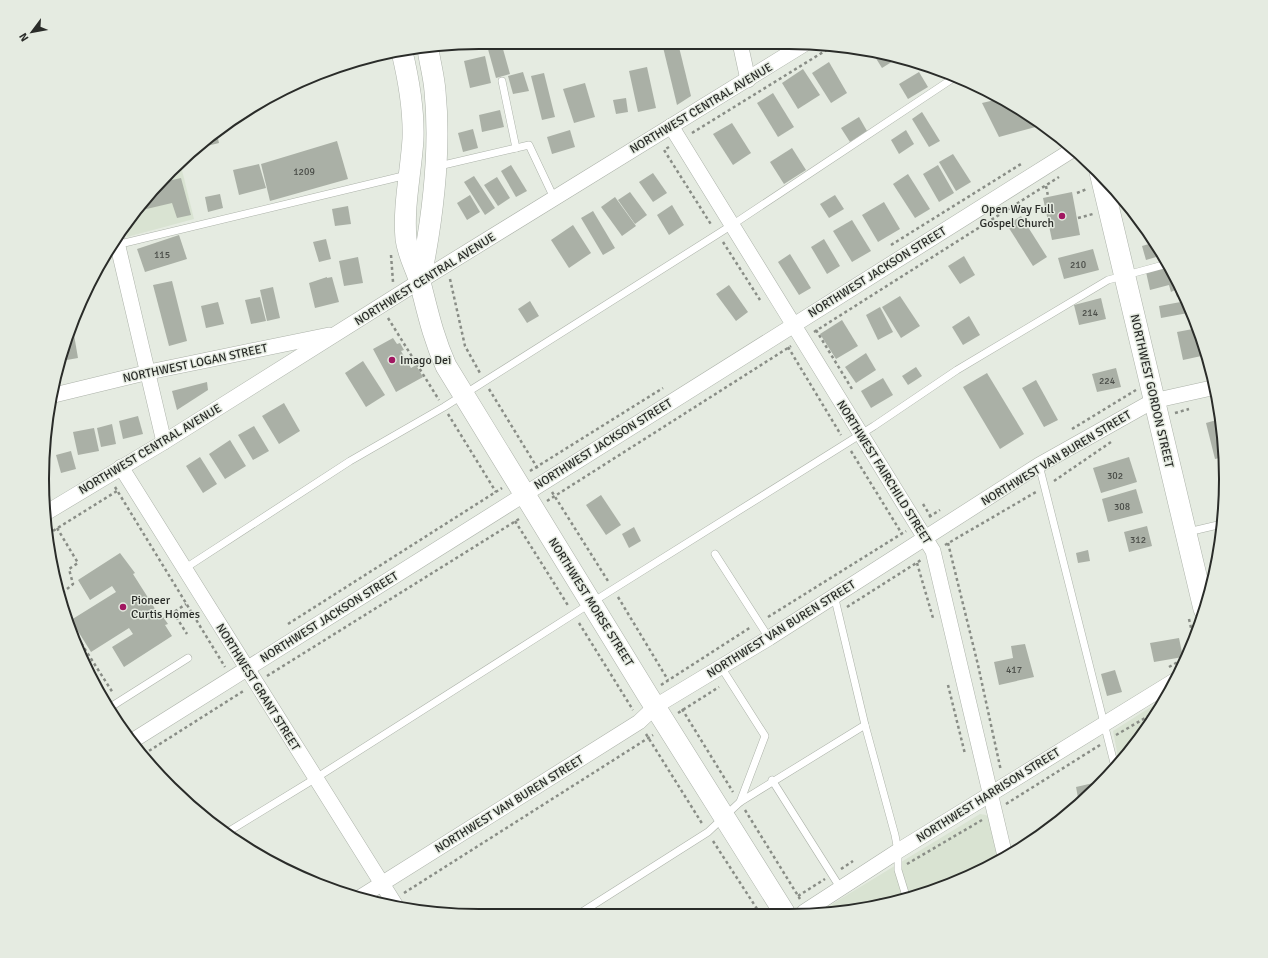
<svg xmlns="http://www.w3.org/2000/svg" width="1268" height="958" font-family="Signika,sans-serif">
<rect width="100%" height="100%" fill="#e5ebe1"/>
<g fill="#d9e3d2">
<path d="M 180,162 L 194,219 L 127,237 L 124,226 L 132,213 L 170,170 Z"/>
<path d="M 1165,698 L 1152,722 L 1119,762 L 1113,731 Z"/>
<path d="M 980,814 L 986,815 L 991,820 L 999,860 L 956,883 L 846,912 L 819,912 Z"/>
</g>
<g fill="#aab0a6">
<path d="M 486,42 L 501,42 L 510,74 L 496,78 Z"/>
<path d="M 662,43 L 678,43 L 691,96 L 677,105 Z"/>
<path d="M 872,52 L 896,56 L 898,58 L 882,68 Z"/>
<path d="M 485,56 L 491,83 L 470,88 L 464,61 Z"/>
<path d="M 829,62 L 847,93 L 831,103 L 812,73 Z"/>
<path d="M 647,67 L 656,108 L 638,112 L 629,71 Z"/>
<path d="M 803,69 L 820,95 L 798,109 L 782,83 Z"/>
<path d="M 523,72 L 529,91 L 513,94 L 508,76 Z"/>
<path d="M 919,72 L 928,87 L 908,99 L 899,84 Z"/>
<path d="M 544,73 L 555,117 L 542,120 L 531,76 Z"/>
<path d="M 585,83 L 595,117 L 574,123 L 563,89 Z"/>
<path d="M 773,93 L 794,127 L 778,137 L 757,103 Z"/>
<path d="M 999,97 L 1043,125 L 999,137 L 982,103 L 999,99 Z"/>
<path d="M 626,98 L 628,112 L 616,114 L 613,100 Z"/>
<path d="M 500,110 L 504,127 L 482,132 L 479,115 Z"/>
<path d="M 922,112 L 940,141 L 929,147 L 912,119 Z"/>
<path d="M 859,117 L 867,131 L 850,142 L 841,128 Z"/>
<path d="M 732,123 L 751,153 L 733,165 L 713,134 Z"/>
<path d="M 473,129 L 478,148 L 463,152 L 458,133 Z"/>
<path d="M 570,130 L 575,147 L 552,154 L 547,137 Z"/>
<path d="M 906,130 L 914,144 L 899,154 L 891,140 Z"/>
<path d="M 217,134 L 219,143 L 207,146 L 206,142 Z"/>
<path d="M 337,141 L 348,179 L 270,201 L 261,164 Z"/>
<path d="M 792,148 L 806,170 L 784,184 L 770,162 Z"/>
<path d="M 953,154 L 971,182 L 956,191 L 939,162 Z"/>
<path d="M 259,164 L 266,188 L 239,195 L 233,170 Z"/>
<path d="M 511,165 L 527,191 L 516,197 L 501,171 Z"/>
<path d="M 938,165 L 954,193 L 939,202 L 923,174 Z"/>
<path d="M 653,173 L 667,193 L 653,202 L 639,182 Z"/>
<path d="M 908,174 L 930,209 L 915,218 L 893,184 Z"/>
<path d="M 474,176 L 495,208 L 485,215 L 464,182 Z"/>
<path d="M 497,177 L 510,198 L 498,206 L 484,185 Z"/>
<path d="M 181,178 L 191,215 L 177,218 L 172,203 L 138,211 L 137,208 L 159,183 Z"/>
<path d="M 630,192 L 647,215 L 635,224 L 618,200 Z"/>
<path d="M 1072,192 L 1080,235 L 1052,240 L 1043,198 Z"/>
<path d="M 220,194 L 223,208 L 208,212 L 205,197 Z"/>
<path d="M 470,195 L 480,212 L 467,220 L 457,203 Z"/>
<path d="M 835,195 L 844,209 L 829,218 L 820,204 Z"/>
<path d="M 615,197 L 636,226 L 622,236 L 601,207 Z"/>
<path d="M 884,202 L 900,229 L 878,242 L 862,215 Z"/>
<path d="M 672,205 L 684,225 L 669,235 L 657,215 Z"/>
<path d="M 348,206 L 351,224 L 335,226 L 332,209 Z"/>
<path d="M 593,211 L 615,248 L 603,255 L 581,218 Z"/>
<path d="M 1021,216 L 1047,257 L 1033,266 L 1007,225 Z"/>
<path d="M 852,220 L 871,251 L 852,262 L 833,231 Z"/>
<path d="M 573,225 L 591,253 L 569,268 L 551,240 Z"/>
<path d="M 179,235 L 187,259 L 145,272 L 137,249 Z"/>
<path d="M 326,239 L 331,259 L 319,262 L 313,242 Z"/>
<path d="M 824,239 L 840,266 L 827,274 L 811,247 Z"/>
<path d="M 1156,242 L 1163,255 L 1146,260 L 1142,246 Z"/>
<path d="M 1093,249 L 1099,270 L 1064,279 L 1058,258 Z"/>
<path d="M 790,254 L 811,288 L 799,295 L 778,262 Z"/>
<path d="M 964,256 L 975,275 L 960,284 L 948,266 Z"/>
<path d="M 358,257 L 363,283 L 344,286 L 339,261 Z"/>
<path d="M 1169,267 L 1184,296 L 1177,297 L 1175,290 L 1171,292 L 1169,285 L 1150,290 L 1146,272 Z"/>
<path d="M 327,277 L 327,278 L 332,277 L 339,302 L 315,308 L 309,283 Z"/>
<path d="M 172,281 L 187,341 L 169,346 L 153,285 Z"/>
<path d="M 729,285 L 748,312 L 736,321 L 716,294 Z"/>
<path d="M 273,287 L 280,318 L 267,321 L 260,290 Z"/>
<path d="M 900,296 L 920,326 L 901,338 L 882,307 Z"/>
<path d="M 260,297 L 266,321 L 251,324 L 245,300 Z"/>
<path d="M 1101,298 L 1106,319 L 1079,325 L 1074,305 Z"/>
<path d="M 530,301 L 539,316 L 527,323 L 518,309 Z"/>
<path d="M 1186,301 L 1188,313 L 1161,318 L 1159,306 Z"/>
<path d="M 218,302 L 224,324 L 206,328 L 201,306 Z"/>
<path d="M 880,307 L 893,332 L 878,340 L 866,315 Z"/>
<path d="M 969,316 L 980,335 L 963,345 L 952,327 Z"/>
<path d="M 842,320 L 858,346 L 836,359 L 820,334 Z"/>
<path d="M 1198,328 L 1206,355 L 1183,360 L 1177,332 Z"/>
<path d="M 73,329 L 78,358 L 61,361 Z"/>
<path d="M 393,338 L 397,344 L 400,343 L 404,350 L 401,351 L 411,368 L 416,365 L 423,377 L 396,392 L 373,349 Z"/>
<path d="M 866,353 L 876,370 L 856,383 L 845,367 Z"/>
<path d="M 363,361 L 385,395 L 366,407 L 345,373 Z"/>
<path d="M 916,367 L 922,376 L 908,385 L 902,376 Z"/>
<path d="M 1116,368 L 1121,387 L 1097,392 L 1092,374 Z"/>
<path d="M 987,373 L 1024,434 L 1000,449 L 963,387 Z"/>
<path d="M 883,378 L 893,395 L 871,408 L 861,391 Z"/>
<path d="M 1036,380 L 1058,420 L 1044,427 L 1022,388 Z"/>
<path d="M 207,382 L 208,390 L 177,410 L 172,391 Z"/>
<path d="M 284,403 L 300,431 L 279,444 L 262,416 Z"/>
<path d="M 138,416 L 143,434 L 123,439 L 119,421 Z"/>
<path d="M 1220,419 L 1224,457 L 1215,459 L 1206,423 Z"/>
<path d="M 112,424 L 116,444 L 101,447 L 97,428 Z"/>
<path d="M 254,426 L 269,451 L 253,460 L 238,435 Z"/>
<path d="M 94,428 L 99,451 L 78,455 L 73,432 Z"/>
<path d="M 230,440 L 246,466 L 225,479 L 209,454 Z"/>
<path d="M 71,451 L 76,469 L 61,473 L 56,455 Z"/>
<path d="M 200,457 L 217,484 L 203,493 L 186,466 Z"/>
<path d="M 1129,457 L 1137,482 L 1101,493 L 1093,468 Z"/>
<path d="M 46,464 L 50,479 L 45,480 Z"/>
<path d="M 1136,489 L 1143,513 L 1108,522 L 1102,499 Z"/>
<path d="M 601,495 L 621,525 L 606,535 L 586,505 Z"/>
<path d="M 1147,526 L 1152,546 L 1129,552 L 1124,532 Z"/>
<path d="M 634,527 L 641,541 L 629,548 L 622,534 Z"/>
<path d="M 1088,550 L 1090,561 L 1078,563 L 1076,553 Z"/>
<path d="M 120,553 L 135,573 L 133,574 L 159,615 L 161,614 L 168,624 L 165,625 L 172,636 L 124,667 L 112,647 L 133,634 L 129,628 L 91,652 L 71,620 L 116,592 L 112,586 L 90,600 L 78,580 Z"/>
<path d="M 1179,638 L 1183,657 L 1154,662 L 1150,643 Z"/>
<path d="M 1025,644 L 1034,677 L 999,685 L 994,662 L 1013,658 L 1011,646 Z"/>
<path d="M 1115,670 L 1122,692 L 1107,696 L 1101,674 Z"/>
<path d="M 1102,781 L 1098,788 L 1079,803 L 1076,787 Z"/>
<path d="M 880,898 L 883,902 L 866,907 Z"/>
</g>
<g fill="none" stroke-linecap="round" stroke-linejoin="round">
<defs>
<g id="lane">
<path d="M 502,81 L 516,148"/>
<path d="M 439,166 L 529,145 L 554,198"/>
<path d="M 116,245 L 407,175"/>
<path d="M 1039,465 L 1115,767"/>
<path d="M 1188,532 L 1222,524"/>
<path d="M 715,554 L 769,638"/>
<path d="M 184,569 L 350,461 L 444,407 L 732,225 L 955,77"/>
<path d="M 834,595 L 865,725"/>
<path d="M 721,667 L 765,736 L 740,802"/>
<path d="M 109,708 L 188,658"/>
<path d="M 772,780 L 841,889"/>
<path d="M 226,833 L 316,778 L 591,603 L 874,426 L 957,370 L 1108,280 L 1167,264"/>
<path d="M 582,912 L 708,832 L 740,802 L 865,725 L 895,835 L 898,851 L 898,870 L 906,896"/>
</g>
<g id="street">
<path d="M 740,43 L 748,80"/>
<path d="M 671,126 L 933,551 L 1005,856"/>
<path d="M 116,238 L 164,442"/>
<path d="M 50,396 L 149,372 L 329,335"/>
<path d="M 121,467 L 396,906"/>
<path d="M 44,514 L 164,442 L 420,281 L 806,43"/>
<path d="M 132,741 L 1074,149"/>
<path d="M 359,898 L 639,722 L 656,706 L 769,638 L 1039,465 L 1153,401 L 1216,387"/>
<path d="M 804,912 L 898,851 L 1174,681"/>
</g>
<g id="secondary">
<path d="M 402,52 C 409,81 414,109 413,139 C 411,172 403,206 406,239 C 408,255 416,268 420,282 C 428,313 433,337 446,366 L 647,694 L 784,912"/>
<path d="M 1100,172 L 1204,609"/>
<path d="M 420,281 C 432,222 441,151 435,91 C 434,77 430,63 428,49"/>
</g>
</defs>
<use href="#lane" stroke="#acb2a9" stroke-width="8"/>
<use href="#street" stroke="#acb2a9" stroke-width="16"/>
<use href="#secondary" stroke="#acb2a9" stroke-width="22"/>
<g stroke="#898d86" stroke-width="2.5" stroke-dasharray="3 3" stroke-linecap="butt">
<path d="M 348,64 L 386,55"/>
<path d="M 692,133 L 833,46"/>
<path d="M 669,147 L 664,150 L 712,226"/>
<path d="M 1046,186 L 1048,196"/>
<path d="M 1077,193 L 1087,189"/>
<path d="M 1078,218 L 1093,214"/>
<path d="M 723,242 L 760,300"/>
<path d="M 891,245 L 1021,164"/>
<path d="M 391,255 L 393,282"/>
<path d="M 450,279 L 465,346 L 480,373"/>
<path d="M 388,318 L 439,400"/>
<path d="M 816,330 L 852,389"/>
<path d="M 814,332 L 1059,177"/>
<path d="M 788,347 L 841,435"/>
<path d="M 489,389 L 538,469"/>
<path d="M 1175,413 L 1189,409"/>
<path d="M 448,414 L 496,492"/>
<path d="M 1072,429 L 1136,390"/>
<path d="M 851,451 L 902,534"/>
<path d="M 530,471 L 663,388"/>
<path d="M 1054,481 L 1111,442"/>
<path d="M 115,487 L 225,667"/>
<path d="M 552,492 L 608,581"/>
<path d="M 547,501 L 791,346"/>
<path d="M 923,504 L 931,517"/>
<path d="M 929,517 L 940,510"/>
<path d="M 515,521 L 569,607"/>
<path d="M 57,528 L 78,563 L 69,569 L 73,584 L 60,595"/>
<path d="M 48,534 L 117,491"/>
<path d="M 948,543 L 978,665 L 1001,771"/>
<path d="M 945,545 L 1036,492"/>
<path d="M 917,563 L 933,618"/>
<path d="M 618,597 L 668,680"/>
<path d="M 847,607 L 921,560"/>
<path d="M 173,612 L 187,634"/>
<path d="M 768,617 L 906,531"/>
<path d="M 65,618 L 113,693"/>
<path d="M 165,618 L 186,604"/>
<path d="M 1189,619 L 1194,641"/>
<path d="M 579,623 L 633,710"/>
<path d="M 288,624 L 502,488"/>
<path d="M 1169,667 L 1188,656"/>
<path d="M 267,676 L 519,519"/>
<path d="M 661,685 L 751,627"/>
<path d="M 948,685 L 965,754"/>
<path d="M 682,709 L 733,792"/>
<path d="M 678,713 L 719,687"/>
<path d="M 646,734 L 703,825"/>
<path d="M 1116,735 L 1159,710"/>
<path d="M 144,754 L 245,690"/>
<path d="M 1006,804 L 1100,745"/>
<path d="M 745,810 L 800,899"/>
<path d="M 713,841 L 759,912"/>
<path d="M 907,864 L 982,820"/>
<path d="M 841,869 L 853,861"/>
<path d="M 342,893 L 348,890"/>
<path d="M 404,893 L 653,735"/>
<path d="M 798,896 L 825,879"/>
</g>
<use href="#lane" stroke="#fff" stroke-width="7"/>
<use href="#street" stroke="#fff" stroke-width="15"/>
<use href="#secondary" stroke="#fff" stroke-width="21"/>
</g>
<g fill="#a11761" stroke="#e5ebe1" stroke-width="1.5">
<circle cx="1062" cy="216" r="4"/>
<circle cx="392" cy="360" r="4"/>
<circle cx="123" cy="607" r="4"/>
</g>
<g text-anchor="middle" stroke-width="3" stroke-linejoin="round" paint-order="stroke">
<g font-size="10" fill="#4a4d48">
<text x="304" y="175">1209</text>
<text x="162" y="258">115</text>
<text x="1078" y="268">210</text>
<text x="1090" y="316">214</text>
<text x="1107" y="384">224</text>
<text x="1115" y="479">302</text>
<text x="1122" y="510">308</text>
<text x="1138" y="543">312</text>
<text x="1014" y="673">417</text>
</g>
<g font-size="12" fill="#2a2c29" stroke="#e5ebe1">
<text transform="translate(701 108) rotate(-31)" y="4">NORTHWEST CENTRAL AVENUE</text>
<text transform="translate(877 272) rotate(-32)" y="4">NORTHWEST JACKSON STREET</text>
<text transform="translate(425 279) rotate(-32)" y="4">NORTHWEST CENTRAL AVENUE</text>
<text transform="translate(195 363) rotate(-12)" y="4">NORTHWEST LOGAN STREET</text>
<text transform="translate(1152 391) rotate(77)" y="4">NORTHWEST GORDON STREET</text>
<text transform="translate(603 444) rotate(-32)" y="4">NORTHWEST JACKSON STREET</text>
<text transform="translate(150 449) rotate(-31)" y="4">NORTHWEST CENTRAL AVENUE</text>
<text transform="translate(1056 458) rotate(-31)" y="4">NORTHWEST VAN BUREN STREET</text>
<text transform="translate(884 472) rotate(58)" y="4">NORTHWEST FAIRCHILD STREET</text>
<text transform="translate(591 602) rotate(58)" y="4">NORTHWEST MORSE STREET</text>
<text transform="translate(329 617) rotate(-32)" y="4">NORTHWEST JACKSON STREET</text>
<text transform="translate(781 629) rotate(-32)" y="4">NORTHWEST VAN BUREN STREET</text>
<text transform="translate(258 687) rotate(58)" y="4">NORTHWEST GRANT STREET</text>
<text transform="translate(988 795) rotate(-32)" y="4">NORTHWEST HARRISON STREET</text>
<text transform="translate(509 804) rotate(-32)" y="4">NORTHWEST VAN BUREN STREET</text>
</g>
<g font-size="12" fill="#2a2c29" stroke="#e5ebe1" text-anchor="start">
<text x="1054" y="213" text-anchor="end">Open Way Full<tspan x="1054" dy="14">Gospel Church</tspan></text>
<text x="400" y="364">Imago Dei</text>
<text x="131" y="604">Pioneer<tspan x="131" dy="14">Curtis Homes</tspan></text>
</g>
</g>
<path d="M0 0H1268V958H0ZM479 49H789A430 430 0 0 1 1219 479V479A430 430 0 0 1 789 909H479A430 430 0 0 1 49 479V479A430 430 0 0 1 479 49Z" fill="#e5ebe1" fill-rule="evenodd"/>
<path fill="none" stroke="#2a2c29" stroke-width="2" d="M479 49H789A430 430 0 0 1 1219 479V479A430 430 0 0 1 789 909H479A430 430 0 0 1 49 479V479A430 430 0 0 1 479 49Z"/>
<g transform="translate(32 32) rotate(238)" stroke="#e5ebe1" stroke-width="3" paint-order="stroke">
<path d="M0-3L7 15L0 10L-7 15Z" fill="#2a2c29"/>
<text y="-6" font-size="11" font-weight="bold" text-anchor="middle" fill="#2a2c29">N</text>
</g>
</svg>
